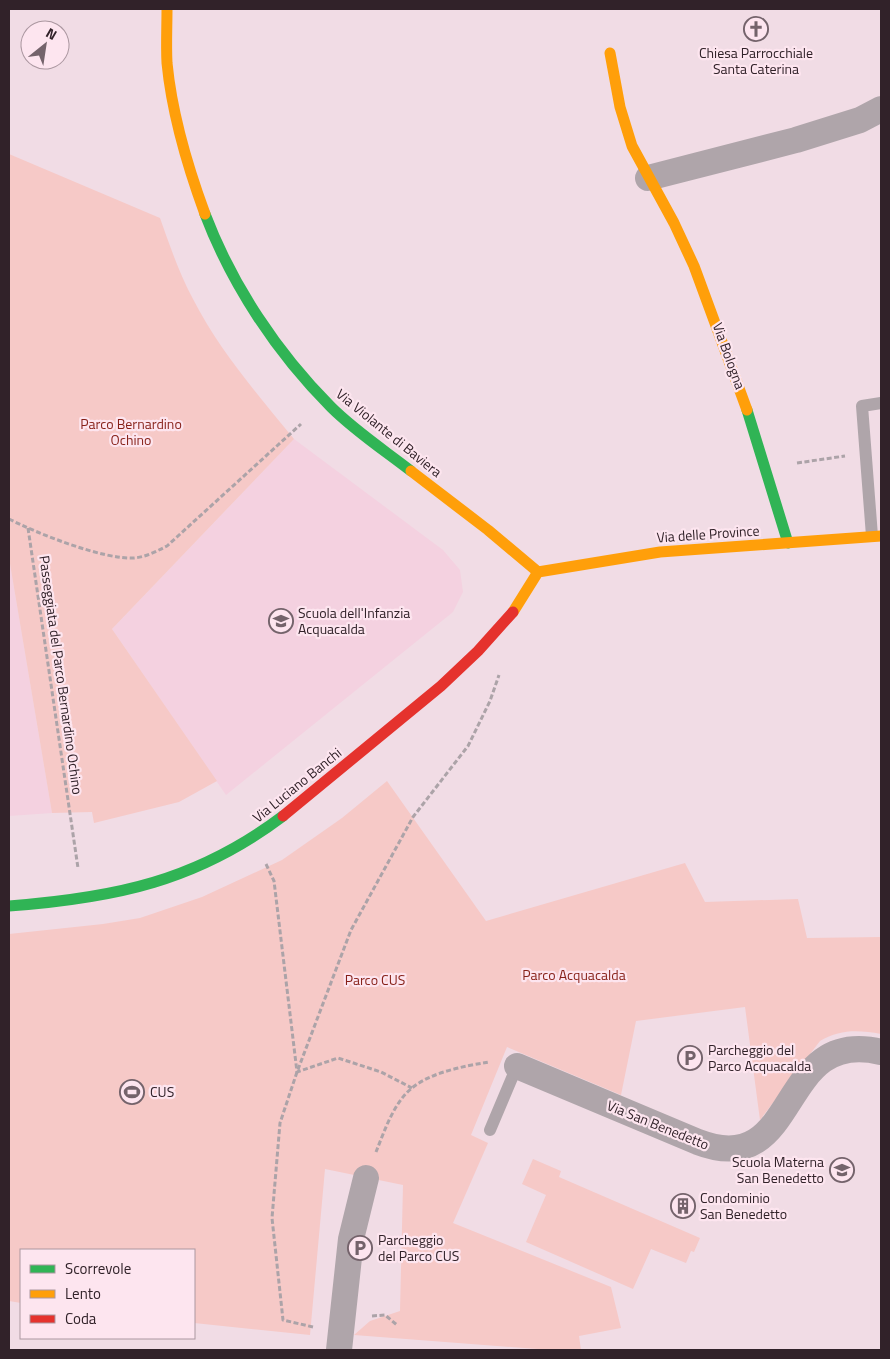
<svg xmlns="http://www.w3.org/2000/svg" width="890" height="1359" font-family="'Titillium Web',sans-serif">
<rect width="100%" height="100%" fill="#f1dce5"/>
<g fill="#f4d1e0">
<path d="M 294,439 L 443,550 L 460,570 L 463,592 L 453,612 L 226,795 L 112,629 Z"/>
<path d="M 9,558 L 52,813 L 9,816 Z"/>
</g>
<g fill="#f6c9c7">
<path d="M 9,154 L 160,218 C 170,246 179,273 193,299 C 219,350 258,395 294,439 L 112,629 L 217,781 L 179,802 L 94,823 L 92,812 L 52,813 L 9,558 Z"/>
<path d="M 387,781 L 486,921 L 685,863 L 705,902 L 798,899 L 807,938 L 881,937 L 881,1034 C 859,1030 840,1029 820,1041 L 760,1120 L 745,1007 L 636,1021 L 621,1095 L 507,1047 L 471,1135 L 488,1143 L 453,1223 L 611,1287 L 621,1328 L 579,1336 L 581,1350 L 551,1350 L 354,1335 L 370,1321 L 400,1311 L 403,1185 L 325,1169 L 310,1335 L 194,1323 L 194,1250 L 21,1250 L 21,1303 L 9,1301 L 9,934 L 103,924 L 140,918 L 202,897 L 282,860 L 342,818 Z"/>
<path d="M 533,1159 L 561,1171 L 559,1177 L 700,1238 L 694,1252 L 691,1251 L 686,1263 L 651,1249 L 633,1289 L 526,1242 L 546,1195 L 522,1184 Z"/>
</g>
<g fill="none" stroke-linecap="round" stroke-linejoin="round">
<g stroke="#aca3a8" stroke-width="3" stroke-dasharray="5 2.5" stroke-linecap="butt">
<path d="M 797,463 L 845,456"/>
<path d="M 9,519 C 36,533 104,560 134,558 C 146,557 157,551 167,546 L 301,424"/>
<path d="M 28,528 L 78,868"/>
<path d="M 266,864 L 274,881 L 297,1072 L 338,1058 L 381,1072 L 412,1088"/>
<path d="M 376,1152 C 384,1132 394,1102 412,1088 C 431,1072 465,1066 489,1062"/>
<path d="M 372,1316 L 385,1315 L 397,1325"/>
<path d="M 313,1327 L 283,1320 L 272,1218 L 280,1123 L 297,1072 L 351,930 L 413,817 L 468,746 L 490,701 L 499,675"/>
</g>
<g stroke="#afa5aa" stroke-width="12">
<path d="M 872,536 L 862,406 L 881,403"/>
<path d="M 490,1130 L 517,1066"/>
</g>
<g stroke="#afa5aa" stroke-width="26">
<path d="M 648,178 L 796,140 L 860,120 L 881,109"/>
<path d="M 517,1066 L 698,1142 C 802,1182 775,1026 881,1052"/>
<path d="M 339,1350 L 351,1239 L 366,1178"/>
</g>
<g stroke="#30b455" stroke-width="11">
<path d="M 205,214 C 232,285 277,353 331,407 C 355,431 384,450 411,471"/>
<path d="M 747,410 L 788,543"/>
<path d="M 9,906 C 115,898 197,881 283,816"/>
</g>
<g stroke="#ff9f0a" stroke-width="11">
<path d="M 167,9 C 167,27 166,45 167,63 C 172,115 187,165 205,214"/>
<path d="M 610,53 L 620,107 L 632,146 L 674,223 L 694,266 L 747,410"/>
<path d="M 411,471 L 488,530 L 538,572"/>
<path d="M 513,612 L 538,572 L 660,552 L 881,536"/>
</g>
<path stroke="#e5322d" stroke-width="11" d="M 283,816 L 441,686 L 478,651 L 513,612"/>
</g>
<defs>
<symbol id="church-ring" viewBox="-11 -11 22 22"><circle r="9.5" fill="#fde5ef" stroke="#74636b" stroke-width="1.5"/><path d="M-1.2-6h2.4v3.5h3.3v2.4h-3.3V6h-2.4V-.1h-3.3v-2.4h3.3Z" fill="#74636b"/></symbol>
<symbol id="school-ring" viewBox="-11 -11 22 22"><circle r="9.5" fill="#fde5ef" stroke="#74636b" stroke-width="1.5"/><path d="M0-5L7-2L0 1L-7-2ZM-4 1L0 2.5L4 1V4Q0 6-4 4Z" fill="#74636b"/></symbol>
<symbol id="parking-ring" viewBox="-11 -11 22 22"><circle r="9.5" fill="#fde5ef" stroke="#74636b" stroke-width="1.5"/><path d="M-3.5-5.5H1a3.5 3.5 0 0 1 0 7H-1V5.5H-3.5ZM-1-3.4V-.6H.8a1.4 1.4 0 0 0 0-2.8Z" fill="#74636b"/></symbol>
<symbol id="stadium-ring" viewBox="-11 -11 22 22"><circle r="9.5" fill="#fde5ef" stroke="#74636b" stroke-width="1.5"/><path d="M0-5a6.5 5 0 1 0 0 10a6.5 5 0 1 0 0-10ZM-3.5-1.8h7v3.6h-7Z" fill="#74636b"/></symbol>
<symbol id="building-ring" viewBox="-11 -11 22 22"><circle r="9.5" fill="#fde5ef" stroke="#74636b" stroke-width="1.5"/><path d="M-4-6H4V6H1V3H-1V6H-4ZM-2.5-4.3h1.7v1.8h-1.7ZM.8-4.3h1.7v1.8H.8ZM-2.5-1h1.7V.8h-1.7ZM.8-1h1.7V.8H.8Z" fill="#74636b"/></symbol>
</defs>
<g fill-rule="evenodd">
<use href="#church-ring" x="742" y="15" width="28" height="28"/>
<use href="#school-ring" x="267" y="607" width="28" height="28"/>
<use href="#parking-ring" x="676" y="1044" width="28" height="28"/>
<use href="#stadium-ring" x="118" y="1078" width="28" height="28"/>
<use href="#school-ring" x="828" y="1156" width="28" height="28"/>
<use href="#building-ring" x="669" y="1192" width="28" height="28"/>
<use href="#parking-ring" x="346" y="1234" width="28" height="28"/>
</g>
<g text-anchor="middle" stroke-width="4.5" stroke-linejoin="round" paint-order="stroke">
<g font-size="14" fill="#312229" stroke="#fde5ef" text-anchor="start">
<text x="756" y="58" text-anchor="middle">Chiesa Parrocchiale<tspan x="756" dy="16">Santa Caterina</tspan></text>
<text x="298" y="618">Scuola dell'Infanzia<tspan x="298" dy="16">Acquacalda</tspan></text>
<text x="708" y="1055">Parcheggio del<tspan x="708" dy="16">Parco Acquacalda</tspan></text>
<text x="150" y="1097">CUS</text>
<text x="824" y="1167" text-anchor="end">Scuola Materna<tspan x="824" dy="16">San Benedetto</tspan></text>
<text x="700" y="1203">Condominio<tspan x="700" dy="16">San Benedetto</tspan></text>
<text x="378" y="1245">Parcheggio<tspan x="378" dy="16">del Parco CUS</tspan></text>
</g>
<g font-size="14" fill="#312229" stroke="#fde5ef">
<text transform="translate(729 356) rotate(70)" y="5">Via Bologna</text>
<text transform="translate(389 433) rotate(39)" y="5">Via Violante di Baviera</text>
<text transform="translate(708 534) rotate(-4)" y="5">Via delle Province</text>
<text transform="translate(61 675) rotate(82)" y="5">Passeggiata del Parco Bernardino Ochino</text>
<text transform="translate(297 785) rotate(-39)" y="5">Via Luciano Banchi</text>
<text transform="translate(658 1125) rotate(22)" y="5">Via San Benedetto</text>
</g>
<g font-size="14" fill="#861f17" stroke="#fde5ef">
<text x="131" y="429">Parco Bernardino<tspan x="131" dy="16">Ochino</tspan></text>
<text x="574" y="980">Parco Acquacalda</text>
<text x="375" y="985">Parco CUS</text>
</g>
</g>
<rect width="890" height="1359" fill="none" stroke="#312229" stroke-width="20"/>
<rect x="20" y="1249" width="175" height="90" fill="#fde5ef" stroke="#ab97a0"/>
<rect x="30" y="1265" width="25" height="8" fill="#30b455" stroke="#ab97a0"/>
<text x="65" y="1274" font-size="15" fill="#312229">Scorrevole</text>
<rect x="30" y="1290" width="25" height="8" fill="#ff9f0a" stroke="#ab97a0"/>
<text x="65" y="1299" font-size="15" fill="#312229">Lento</text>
<rect x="30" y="1315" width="25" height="8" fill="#e5322d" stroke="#ab97a0"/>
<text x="65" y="1324" font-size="15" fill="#312229">Coda</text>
<g transform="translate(45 45) rotate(30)"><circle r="24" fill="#fde5ef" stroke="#ab97a0"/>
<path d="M0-4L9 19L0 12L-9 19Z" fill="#74636b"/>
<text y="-8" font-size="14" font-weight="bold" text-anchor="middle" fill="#312229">N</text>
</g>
</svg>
